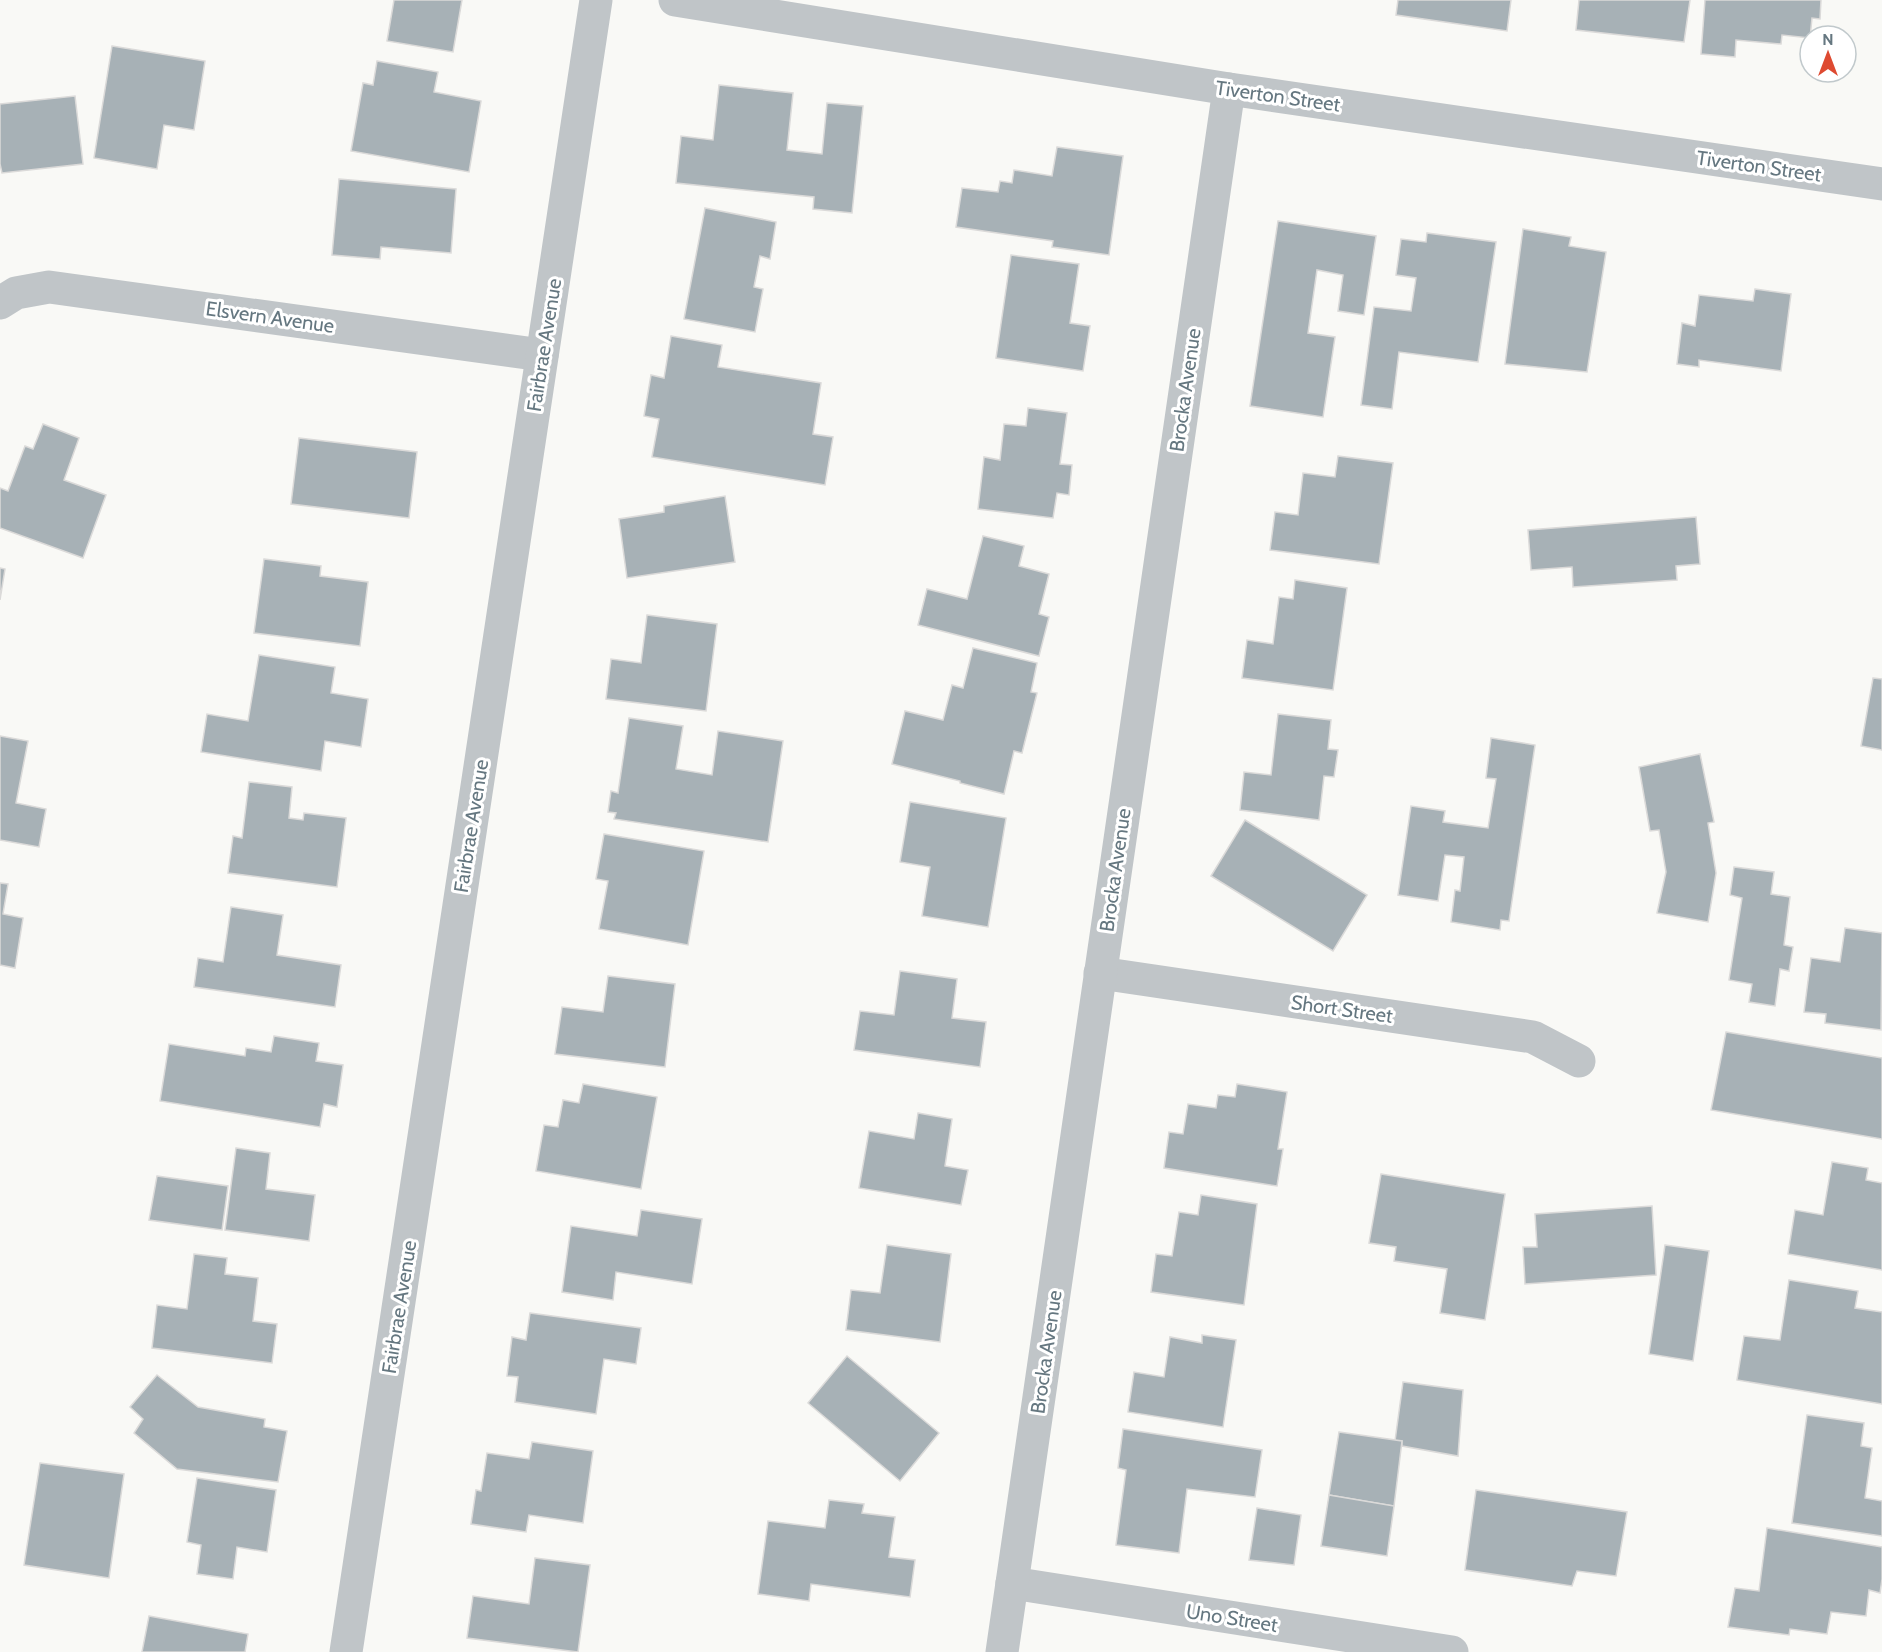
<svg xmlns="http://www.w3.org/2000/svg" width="1882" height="1652" font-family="Cabin,sans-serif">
<rect width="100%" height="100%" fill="#f9f9f6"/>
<g fill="#a7b1b6" stroke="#dbdad9" stroke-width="1.5">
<path d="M 394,0 L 462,0 L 453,52 L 387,41 Z"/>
<path d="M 1398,0 L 1511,0 L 1507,31 L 1396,15 Z"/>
<path d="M 1579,0 L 1690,0 L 1684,42 L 1576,30 Z"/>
<path d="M 1705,0 L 1821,0 L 1820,19 L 1812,18 L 1810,38 L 1782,35 L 1781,44 L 1736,40 L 1735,57 L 1701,54 Z"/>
<path d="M 112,46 L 205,61 L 194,130 L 164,125 L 157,169 L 94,158 Z"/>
<path d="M 377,61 L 438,72 L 434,92 L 481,101 L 469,172 L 351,151 L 363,83 L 373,85 Z"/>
<path d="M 719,85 L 793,93 L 787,150 L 822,154 L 827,103 L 863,106 L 852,213 L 813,209 L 814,197 L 676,183 L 681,136 L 713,140 Z"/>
<path d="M 75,96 L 83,164 L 2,173 L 0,164 L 0,104 Z"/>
<path d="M 1057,147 L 1123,156 L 1109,255 L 1052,247 L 1053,241 L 956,227 L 962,188 L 998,192 L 1000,181 L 1012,183 L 1014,170 L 1052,176 Z"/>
<path d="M 339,179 L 456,189 L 451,253 L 381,247 L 380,259 L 332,255 Z"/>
<path d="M 705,208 L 776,222 L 770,259 L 760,256 L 754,287 L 763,289 L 755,332 L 684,319 Z"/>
<path d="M 1278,221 L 1376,236 L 1364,315 L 1338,311 L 1343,275 L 1317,270 L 1308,333 L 1335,337 L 1323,417 L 1250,406 Z"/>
<path d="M 1523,229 L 1571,237 L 1569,246 L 1606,252 L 1587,372 L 1505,364 Z"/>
<path d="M 1427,233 L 1496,242 L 1478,362 L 1399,352 L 1392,409 L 1361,405 L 1374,307 L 1411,311 L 1416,278 L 1396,275 L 1401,239 L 1426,242 Z"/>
<path d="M 1011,255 L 1079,264 L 1070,323 L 1090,326 L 1083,371 L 996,358 Z"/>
<path d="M 1755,289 L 1791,294 L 1781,371 L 1699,360 L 1699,367 L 1677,364 L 1682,323 L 1695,326 L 1699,295 L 1753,301 Z"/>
<path d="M 671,336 L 722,345 L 718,367 L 821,383 L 813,434 L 833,437 L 825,485 L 652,457 L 659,419 L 644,416 L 651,375 L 664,378 Z"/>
<path d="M 1028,408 L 1067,413 L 1060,464 L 1072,465 L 1069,495 L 1057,493 L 1053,518 L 978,509 L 984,457 L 1000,460 L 1004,424 L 1026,426 Z"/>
<path d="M 43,424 L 79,438 L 64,480 L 106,495 L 83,558 L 0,528 L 0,488 L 8,491 L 25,446 L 33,449 Z"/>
<path d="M 299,438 L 417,452 L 409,518 L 291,504 Z"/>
<path d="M 1338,456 L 1393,463 L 1379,564 L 1270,550 L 1275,512 L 1298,515 L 1303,473 L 1335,477 Z"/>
<path d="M 725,496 L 735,562 L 627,578 L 619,519 L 664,512 L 664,506 Z"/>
<path d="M 1696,517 L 1700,564 L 1676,566 L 1677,580 L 1573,587 L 1572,567 L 1531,570 L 1528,530 Z"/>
<path d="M 983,536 L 1024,546 L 1019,566 L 1049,574 L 1039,614 L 1049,617 L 1039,656 L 918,625 L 927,589 L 967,599 Z"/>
<path d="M 264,559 L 321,566 L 320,576 L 368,582 L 360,646 L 254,633 Z"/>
<path d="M 0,568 L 5,569 L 0,600 Z"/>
<path d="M 1295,580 L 1347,588 L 1333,690 L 1242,678 L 1247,640 L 1273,644 L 1279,597 L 1293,599 Z"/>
<path d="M 647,615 L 717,624 L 706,711 L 606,699 L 611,659 L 641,663 Z"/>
<path d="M 973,648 L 1037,663 L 1031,692 L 1037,693 L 1022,753 L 1014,751 L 1004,794 L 960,783 L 960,781 L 892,764 L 905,711 L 943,720 L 952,685 L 963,688 Z"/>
<path d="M 259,655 L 335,667 L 331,693 L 368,699 L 361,747 L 325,741 L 321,771 L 201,752 L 207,714 L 248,721 Z"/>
<path d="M 1873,678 L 1882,679 L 1882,750 L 1861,746 Z"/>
<path d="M 1278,714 L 1331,720 L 1328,749 L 1338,750 L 1334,777 L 1324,776 L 1319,820 L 1240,810 L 1244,772 L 1271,775 Z"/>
<path d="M 629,718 L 683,726 L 676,769 L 712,775 L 718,731 L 783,741 L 768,842 L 614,819 L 616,813 L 608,812 L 611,791 L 618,793 Z"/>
<path d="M 0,736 L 28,741 L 16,803 L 46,809 L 39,847 L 0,840 Z"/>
<path d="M 1491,738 L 1535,745 L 1509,921 L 1501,920 L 1500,930 L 1451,922 L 1455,890 L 1460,891 L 1464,857 L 1445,855 L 1438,901 L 1398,895 L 1411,806 L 1445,811 L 1443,822 L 1488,828 L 1496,779 L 1486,778 Z"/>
<path d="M 1700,754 L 1714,822 L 1708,823 L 1716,873 L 1708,922 L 1657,913 L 1666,872 L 1659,830 L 1650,831 L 1639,767 Z"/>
<path d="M 249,782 L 292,787 L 289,818 L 303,820 L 304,813 L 346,818 L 337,887 L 228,873 L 233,836 L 242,838 Z"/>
<path d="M 910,802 L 1006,818 L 988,927 L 922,916 L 930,867 L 900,862 Z"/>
<path d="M 1245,820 L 1367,895 L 1333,951 L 1211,876 Z"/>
<path d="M 604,834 L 704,851 L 688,945 L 599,929 L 608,881 L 596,879 Z"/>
<path d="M 1734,867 L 1774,872 L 1771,894 L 1790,897 L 1784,945 L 1793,947 L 1789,971 L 1780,969 L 1775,1006 L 1749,1002 L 1752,984 L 1729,980 L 1742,898 L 1730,895 Z"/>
<path d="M 0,883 L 8,884 L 3,914 L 23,918 L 15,968 L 0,965 Z"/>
<path d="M 231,907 L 283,915 L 277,955 L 341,965 L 335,1007 L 194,987 L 198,958 L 223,962 Z"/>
<path d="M 1845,928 L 1882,933 L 1881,1030 L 1825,1023 L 1826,1014 L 1804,1012 L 1811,958 L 1840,962 Z"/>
<path d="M 900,971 L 957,979 L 952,1018 L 986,1022 L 980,1067 L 854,1050 L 860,1011 L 894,1015 Z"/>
<path d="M 608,976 L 675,984 L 665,1067 L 555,1054 L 562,1007 L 603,1012 Z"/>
<path d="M 1726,1032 L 1882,1058 L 1882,1139 L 1711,1110 Z"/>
<path d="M 274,1036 L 319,1043 L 316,1061 L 343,1065 L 337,1107 L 324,1104 L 320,1127 L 160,1101 L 169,1044 L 245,1056 L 246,1048 L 271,1052 Z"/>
<path d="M 583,1084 L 657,1097 L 641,1189 L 536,1171 L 544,1125 L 558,1127 L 563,1100 L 579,1103 Z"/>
<path d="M 1237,1084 L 1287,1092 L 1278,1149 L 1283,1149 L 1277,1186 L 1164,1168 L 1169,1132 L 1183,1134 L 1188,1104 L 1216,1108 L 1218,1095 L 1235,1097 Z"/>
<path d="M 918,1113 L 952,1119 L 945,1166 L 968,1170 L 961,1205 L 859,1188 L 869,1131 L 914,1139 Z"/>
<path d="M 236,1148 L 270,1153 L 266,1189 L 315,1195 L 309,1241 L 225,1230 Z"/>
<path d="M 1832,1162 L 1868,1168 L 1866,1180 L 1882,1183 L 1882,1270 L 1788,1254 L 1795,1210 L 1823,1215 Z"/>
<path d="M 1381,1174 L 1505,1194 L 1485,1320 L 1440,1313 L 1447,1269 L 1394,1261 L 1396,1247 L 1369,1243 Z"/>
<path d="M 157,1176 L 228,1186 L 222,1230 L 149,1220 Z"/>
<path d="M 1201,1195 L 1257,1204 L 1244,1305 L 1151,1292 L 1156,1254 L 1172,1256 L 1179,1212 L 1198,1215 Z"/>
<path d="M 1652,1206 L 1656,1275 L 1525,1284 L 1523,1247 L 1537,1247 L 1535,1214 Z"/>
<path d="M 641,1210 L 702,1219 L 692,1284 L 616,1272 L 613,1300 L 562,1292 L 571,1226 L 637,1236 Z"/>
<path d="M 887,1245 L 951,1254 L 940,1342 L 846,1330 L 851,1290 L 880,1293 Z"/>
<path d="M 1665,1245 L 1709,1251 L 1693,1361 L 1649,1354 Z"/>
<path d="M 194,1254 L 227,1258 L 225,1274 L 258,1278 L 253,1321 L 277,1324 L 272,1363 L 152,1348 L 157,1305 L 187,1309 Z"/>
<path d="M 1789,1280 L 1858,1291 L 1855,1308 L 1882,1312 L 1882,1404 L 1737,1380 L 1744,1336 L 1780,1340 Z"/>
<path d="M 530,1313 L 641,1328 L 636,1364 L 604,1359 L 596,1414 L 515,1402 L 518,1377 L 507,1376 L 512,1337 L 526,1340 Z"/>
<path d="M 1202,1335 L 1236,1340 L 1223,1427 L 1128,1412 L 1134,1372 L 1164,1377 L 1170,1337 L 1202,1343 Z"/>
<path d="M 847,1356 L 939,1433 L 900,1481 L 808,1403 Z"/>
<path d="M 157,1375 L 198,1407 L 265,1419 L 264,1427 L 287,1431 L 278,1482 L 177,1469 L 134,1433 L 143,1419 L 130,1407 Z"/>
<path d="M 1403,1382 L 1463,1390 L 1458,1456 L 1402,1446 L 1402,1441 L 1395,1441 Z"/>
<path d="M 1807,1415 L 1864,1423 L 1861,1446 L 1872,1448 L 1865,1498 L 1882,1501 L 1882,1536 L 1792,1523 Z"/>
<path d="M 1123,1429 L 1262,1450 L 1255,1497 L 1187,1489 L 1179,1553 L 1116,1545 L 1126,1470 L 1118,1468 Z"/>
<path d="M 1339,1432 L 1402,1441 L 1394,1506 L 1329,1495 Z"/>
<path d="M 532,1442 L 593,1451 L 583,1523 L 529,1515 L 526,1532 L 471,1524 L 476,1490 L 481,1491 L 487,1453 L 529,1459 Z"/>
<path d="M 40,1463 L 124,1474 L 109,1578 L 24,1565 Z"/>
<path d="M 197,1478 L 276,1490 L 267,1552 L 237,1547 L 233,1579 L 197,1574 L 201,1545 L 187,1542 Z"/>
<path d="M 1476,1490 L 1627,1512 L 1616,1576 L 1577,1571 L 1572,1586 L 1465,1570 Z"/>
<path d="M 1329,1495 L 1394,1506 L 1387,1556 L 1321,1546 Z"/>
<path d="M 829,1500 L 864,1504 L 862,1513 L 895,1517 L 889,1557 L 915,1560 L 910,1597 L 811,1584 L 809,1601 L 758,1594 L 768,1521 L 825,1528 Z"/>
<path d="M 1257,1508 L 1301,1515 L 1294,1565 L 1249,1560 Z"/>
<path d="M 1767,1528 L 1882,1547 L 1882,1579 L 1880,1593 L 1869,1590 L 1866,1616 L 1831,1612 L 1827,1634 L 1790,1629 L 1789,1635 L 1728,1627 L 1735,1588 L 1759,1591 Z"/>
<path d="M 535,1558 L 590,1565 L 578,1652 L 467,1638 L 473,1596 L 529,1604 Z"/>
<path d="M 149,1616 L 248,1634 L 245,1652 L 142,1652 Z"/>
</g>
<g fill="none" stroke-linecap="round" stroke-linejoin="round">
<g stroke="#c0c5c8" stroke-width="33">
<path d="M 675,0 L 1229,89 L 1882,184"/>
<path d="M 0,303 L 16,293 L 49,287 L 542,355"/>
<path d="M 1100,973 L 1533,1037 L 1579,1061"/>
<path d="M 1012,1583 L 1452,1652"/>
<path d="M 346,1652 L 596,0"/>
<path d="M 1002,1652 L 1229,89"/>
</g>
</g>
<g text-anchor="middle" stroke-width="6" stroke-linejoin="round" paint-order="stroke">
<g font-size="20" fill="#657780" stroke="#fff">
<text transform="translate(1278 96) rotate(8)" y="7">Tiverton Street</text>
<text transform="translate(1759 166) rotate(8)" y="7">Tiverton Street</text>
<text transform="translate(270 317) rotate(8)" y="7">Elsvern Avenue</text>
<text transform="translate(544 345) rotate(-81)" y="7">Fairbrae Avenue</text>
<text transform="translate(1185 390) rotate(-82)" y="7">Brocka Avenue</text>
<text transform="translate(471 826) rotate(-81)" y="7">Fairbrae Avenue</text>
<text transform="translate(1115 870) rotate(-82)" y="7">Brocka Avenue</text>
<text transform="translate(1342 1009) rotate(8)" y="7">Short Street</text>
<text transform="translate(399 1307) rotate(-81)" y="7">Fairbrae Avenue</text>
<text transform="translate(1046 1352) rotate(-82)" y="7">Brocka Avenue</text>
<text transform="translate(1232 1618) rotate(9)" y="7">Uno Street</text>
</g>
</g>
<g transform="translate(1828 54)"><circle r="28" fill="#ffffff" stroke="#c1c9cc" stroke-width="1.5"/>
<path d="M0-4.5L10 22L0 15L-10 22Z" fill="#de4a31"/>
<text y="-9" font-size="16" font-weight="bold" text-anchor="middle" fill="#657780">N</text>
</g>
</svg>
